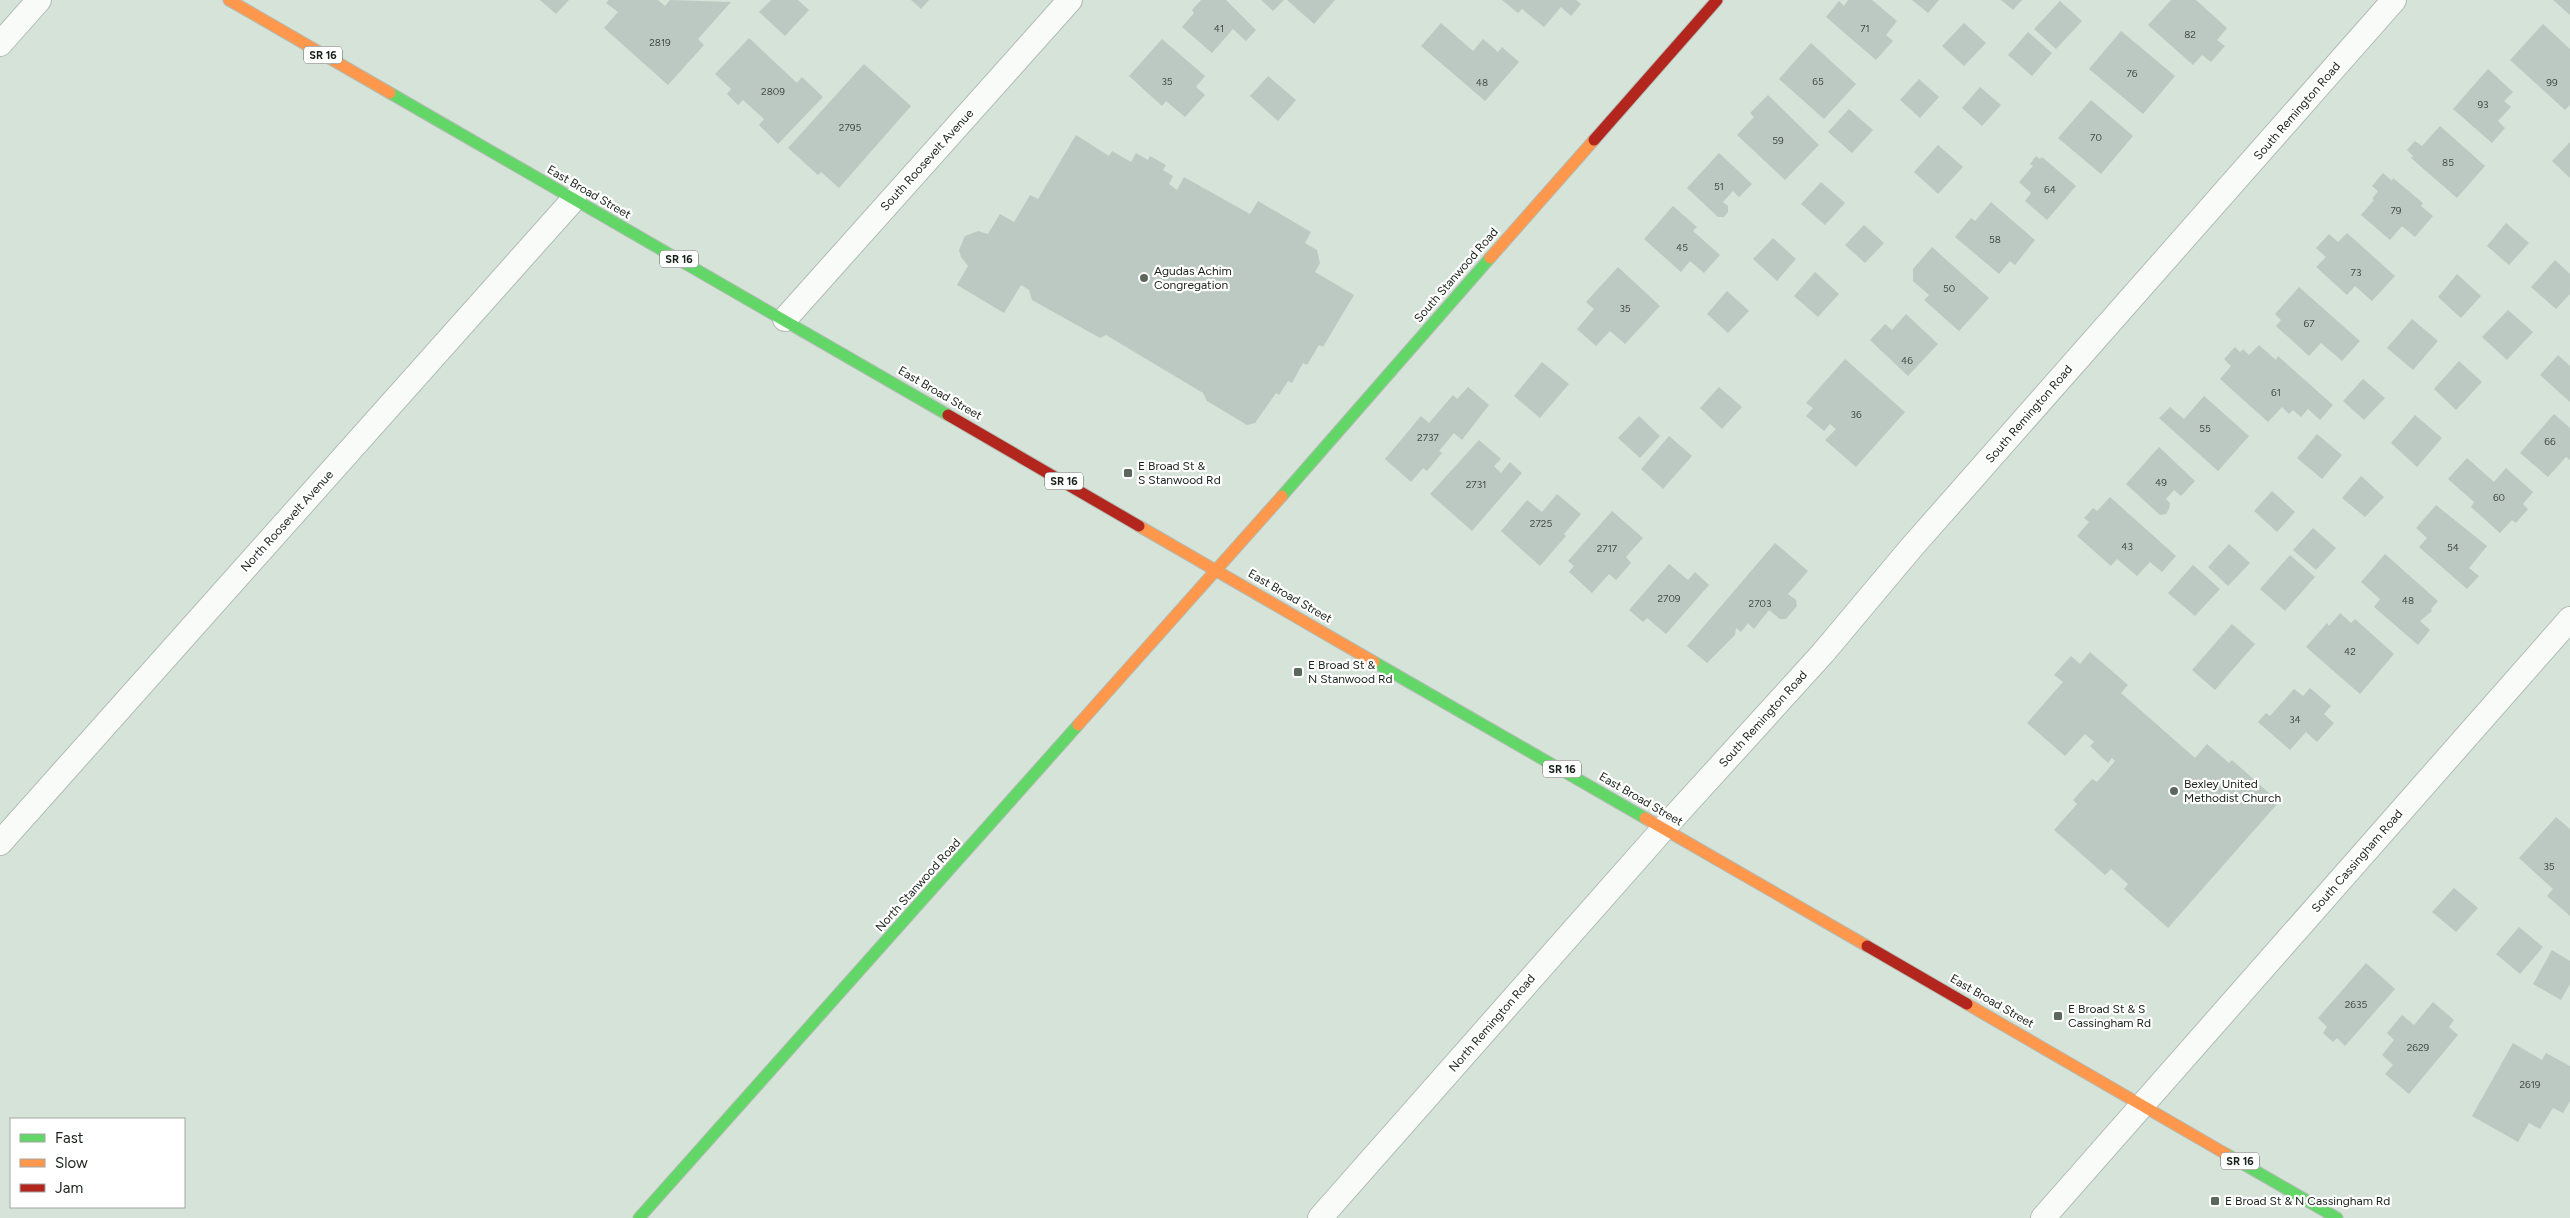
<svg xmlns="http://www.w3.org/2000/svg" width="2570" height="1218" font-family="Figtree,sans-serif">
<rect width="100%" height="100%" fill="#d5e3d8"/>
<g fill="#bcc9c2">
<path d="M 540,0 L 569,0 L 556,14 Z"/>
<path d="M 609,0 L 658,0 L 665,6 L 670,0 L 731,2 L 698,39 L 704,45 L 668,85 L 604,28 L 618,12 L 606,3 Z"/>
<path d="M 771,0 L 798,0 L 809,10 L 785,36 L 759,12 Z"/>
<path d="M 911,0 L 929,0 L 921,9 Z"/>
<path d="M 1201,0 L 1226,0 L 1256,30 L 1246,41 L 1233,29 L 1212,53 L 1182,27 L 1194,13 L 1192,10 Z"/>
<path d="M 1261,0 L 1284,0 L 1273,11 Z"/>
<path d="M 1287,0 L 1335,0 L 1314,24 Z"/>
<path d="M 1502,0 L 1576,0 L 1581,4 L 1571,16 L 1561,7 L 1544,27 L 1522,9 L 1518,13 Z"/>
<path d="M 1848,0 L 1872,0 L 1897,21 L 1886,35 L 1893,41 L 1876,60 L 1826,17 L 1839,1 L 1844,6 Z"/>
<path d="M 1912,0 L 1939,0 L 1928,13 Z"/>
<path d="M 2001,0 L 2022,0 L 2013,10 Z"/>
<path d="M 2171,0 L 2196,0 L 2227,28 L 2217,40 L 2225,46 L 2211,62 L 2202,55 L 2193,65 L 2148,25 Z"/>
<path d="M 2553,0 L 2570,0 L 2570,15 Z"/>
<path d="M 2060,1 L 2082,21 L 2056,49 L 2034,29 Z"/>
<path d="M 1441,23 L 1473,51 L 1483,39 L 1498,52 L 1502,47 L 1519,62 L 1485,101 L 1421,46 Z"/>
<path d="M 1964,23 L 1986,43 L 1964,66 L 1942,46 Z"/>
<path d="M 2543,24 L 2570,49 L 2570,105 L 2565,110 L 2510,60 Z"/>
<path d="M 2121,31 L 2175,76 L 2143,114 L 2089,69 Z"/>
<path d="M 2028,32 L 2052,53 L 2032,76 L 2008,55 Z"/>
<path d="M 749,38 L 797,83 L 802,77 L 823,97 L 778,144 L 759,125 L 764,119 L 743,100 L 738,105 L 727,94 L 731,89 L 715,74 Z"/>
<path d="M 1162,39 L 1205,76 L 1196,87 L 1205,95 L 1185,117 L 1166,101 L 1162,106 L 1129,76 Z"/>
<path d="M 1811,43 L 1856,84 L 1824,119 L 1779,79 Z"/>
<path d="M 864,64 L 911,106 L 839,188 L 821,172 L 818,175 L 788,148 Z"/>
<path d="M 2488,69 L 2513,92 L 2504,101 L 2511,107 L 2498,121 L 2505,128 L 2492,143 L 2453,109 Z"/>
<path d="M 1268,76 L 1296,100 L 1278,121 L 1250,96 Z"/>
<path d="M 1919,79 L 1939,97 L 1920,118 L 1900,100 Z"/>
<path d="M 1980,87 L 2001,105 L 1982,126 L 1962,108 Z"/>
<path d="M 1768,95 L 1819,145 L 1785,180 L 1737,135 L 1754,117 L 1750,113 Z"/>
<path d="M 2091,100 L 2133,136 L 2101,174 L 2058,138 Z"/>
<path d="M 1849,109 L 1873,130 L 1852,153 L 1828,132 Z"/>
<path d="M 2440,126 L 2485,166 L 2457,198 L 2411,158 L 2413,156 L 2407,150 L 2415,141 L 2422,146 Z"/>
<path d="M 1076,135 L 1109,156 L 1112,151 L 1131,162 L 1136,153 L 1148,160 L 1150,156 L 1166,165 L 1163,170 L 1173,176 L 1169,184 L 1177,190 L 1184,177 L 1250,214 L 1258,201 L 1311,232 L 1305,243 L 1317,250 L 1320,263 L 1315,272 L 1354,295 L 1323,347 L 1319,345 L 1307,365 L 1303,363 L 1292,383 L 1288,381 L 1279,395 L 1276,393 L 1255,423 L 1247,425 L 1207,401 L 1203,393 L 1106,335 L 1100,338 L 1032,300 L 1029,290 L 1021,285 L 1004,313 L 957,285 L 968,266 L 961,257 L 959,250 L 965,236 L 978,231 L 988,234 L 1000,214 L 1014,222 L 1030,195 L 1038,199 Z"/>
<path d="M 2570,142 L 2570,178 L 2552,161 Z"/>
<path d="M 1938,145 L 1963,167 L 1938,194 L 1914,172 Z"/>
<path d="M 1719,153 L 1752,184 L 1739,197 L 1733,191 L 1723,202 L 1728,206 L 1728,212 L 1724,217 L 1718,217 L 1687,188 Z"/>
<path d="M 2036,156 L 2040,159 L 2042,157 L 2076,186 L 2047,220 L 2025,201 L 2031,193 L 2019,182 L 2033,166 L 2030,164 Z"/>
<path d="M 2383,173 L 2392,181 L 2393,178 L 2423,203 L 2421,206 L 2433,216 L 2415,237 L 2402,226 L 2390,240 L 2361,215 L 2374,200 L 2372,199 L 2378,191 L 2372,186 Z"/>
<path d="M 1821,182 L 1845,203 L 1825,225 L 1801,204 Z"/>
<path d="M 1991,202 L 2035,240 L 2015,265 L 2010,261 L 1999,274 L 1955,237 L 1971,218 L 1975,221 Z"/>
<path d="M 1673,206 L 1697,227 L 1693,231 L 1720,255 L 1704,273 L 1690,261 L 1681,272 L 1644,239 Z"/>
<path d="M 2506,223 L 2529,243 L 2509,265 L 2487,246 Z"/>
<path d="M 1864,225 L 1884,243 L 1865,263 L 1845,245 Z"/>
<path d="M 2347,233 L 2395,276 L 2372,301 L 2355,286 L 2347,295 L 2316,267 L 2326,257 L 2316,248 L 2329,234 L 2338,242 Z"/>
<path d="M 1773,238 L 1796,259 L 1777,281 L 1753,259 Z"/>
<path d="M 1932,247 L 1989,298 L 1959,331 L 1924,300 L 1929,295 L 1913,281 L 1913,269 Z"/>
<path d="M 2555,260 L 2570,274 L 2570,294 L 2556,309 L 2531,287 Z"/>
<path d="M 1618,267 L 1660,306 L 1625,344 L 1610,331 L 1596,346 L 1577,329 L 1594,309 L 1586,302 Z"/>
<path d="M 1815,272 L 1839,294 L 1818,317 L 1794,296 Z"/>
<path d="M 2457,274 L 2481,296 L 2461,318 L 2438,297 Z"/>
<path d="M 2299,287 L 2360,341 L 2342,361 L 2321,343 L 2309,356 L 2276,326 L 2281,320 L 2275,314 Z"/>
<path d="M 1727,291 L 1749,311 L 1728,333 L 1707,314 Z"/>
<path d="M 2508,310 L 2533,332 L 2507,360 L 2482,337 Z"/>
<path d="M 1906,314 L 1938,344 L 1908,376 L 1870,340 L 1885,324 L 1892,330 Z"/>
<path d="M 2412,319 L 2438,341 L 2413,370 L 2387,348 Z"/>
<path d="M 2259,345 L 2276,360 L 2278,356 L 2333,405 L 2320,420 L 2308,409 L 2301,417 L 2293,410 L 2289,414 L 2282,407 L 2268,422 L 2220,379 L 2231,366 L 2224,359 L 2235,347 L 2240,352 L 2243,349 L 2249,355 Z"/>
<path d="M 2558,355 L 2570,366 L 2570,402 L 2540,375 Z"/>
<path d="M 1845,359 L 1905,412 L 1856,467 L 1825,440 L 1836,429 L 1830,424 L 1824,431 L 1806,416 L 1813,408 L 1806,403 Z"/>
<path d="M 2459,361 L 2482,382 L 2456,410 L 2434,389 Z"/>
<path d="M 1542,362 L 1569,384 L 1540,418 L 1514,396 Z"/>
<path d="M 2363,379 L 2385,398 L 2364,420 L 2343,401 Z"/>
<path d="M 1468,387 L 1489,405 L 1462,440 L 1454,433 L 1439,451 L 1442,453 L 1427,471 L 1423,468 L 1411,482 L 1385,459 L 1421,416 L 1429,423 L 1453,395 L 1457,399 Z"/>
<path d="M 1719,387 L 1742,407 L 1722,429 L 1700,408 Z"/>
<path d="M 2204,396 L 2249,436 L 2218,471 L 2159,418 L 2170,407 L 2184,419 Z"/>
<path d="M 2554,414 L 2570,428 L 2570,460 L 2566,457 L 2548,477 L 2520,453 Z"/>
<path d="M 2415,415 L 2442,438 L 2417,467 L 2391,443 Z"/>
<path d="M 1639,416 L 1660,436 L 1640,458 L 1618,438 Z"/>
<path d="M 2317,434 L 2342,455 L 2322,479 L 2297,458 Z"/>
<path d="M 1669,436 L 1692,456 L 1663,489 L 1641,469 Z"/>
<path d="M 1479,440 L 1501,459 L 1494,466 L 1501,473 L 1510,462 L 1522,473 L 1472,531 L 1430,494 Z"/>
<path d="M 2159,447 L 2195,481 L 2181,496 L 2174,490 L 2166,499 L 2170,503 L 2169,509 L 2166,514 L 2160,515 L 2126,484 Z"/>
<path d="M 2467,458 L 2494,482 L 2506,468 L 2533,492 L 2523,504 L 2528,509 L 2516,523 L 2512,520 L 2500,533 L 2471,507 L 2474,502 L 2448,479 Z"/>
<path d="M 2361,476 L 2384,497 L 2365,517 L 2342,498 Z"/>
<path d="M 2272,491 L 2295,512 L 2277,532 L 2254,511 Z"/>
<path d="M 1557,494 L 1581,514 L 1564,534 L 1566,536 L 1540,566 L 1501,531 L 1527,500 L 1542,512 Z"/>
<path d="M 2110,497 L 2176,556 L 2162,572 L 2150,562 L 2137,576 L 2117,559 L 2111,566 L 2077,536 L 2089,522 L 2084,518 L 2093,508 L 2097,511 Z"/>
<path d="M 2436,505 L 2487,546 L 2469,568 L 2479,576 L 2467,589 L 2419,547 L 2427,538 L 2416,528 Z"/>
<path d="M 1612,511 L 1643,538 L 1626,557 L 1631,563 L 1616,580 L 1609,574 L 1592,593 L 1569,572 L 1574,566 L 1568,561 Z"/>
<path d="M 2313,528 L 2336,548 L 2316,570 L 2293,550 Z"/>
<path d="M 1775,543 L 1808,571 L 1788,594 L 1796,600 L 1797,606 L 1786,619 L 1780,619 L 1769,610 L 1754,629 L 1748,623 L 1741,632 L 1736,628 L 1735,635 L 1707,663 L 1687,646 Z"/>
<path d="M 2229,544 L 2250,563 L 2228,586 L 2208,567 Z"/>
<path d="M 2385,554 L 2438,601 L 2431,609 L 2432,611 L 2420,621 L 2430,630 L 2418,645 L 2374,607 L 2380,599 L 2361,582 Z"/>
<path d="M 2290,555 L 2315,577 L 2285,611 L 2260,589 Z"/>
<path d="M 1669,564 L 1688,580 L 1695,572 L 1709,585 L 1666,634 L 1647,618 L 1643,622 L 1629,610 Z"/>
<path d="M 2193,565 L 2220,589 L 2195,616 L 2168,593 Z"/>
<path d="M 2340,613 L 2351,623 L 2355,619 L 2394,654 L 2360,694 L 2306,647 L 2327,623 L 2329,626 Z"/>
<path d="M 2232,624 L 2255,644 L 2215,690 L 2192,670 Z"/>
<path d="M 2090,652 L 2128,685 L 2121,693 L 2195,758 L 2207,744 L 2229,763 L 2232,760 L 2279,802 L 2168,928 L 2124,889 L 2128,884 L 2111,869 L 2105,875 L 2054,830 L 2077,804 L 2073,800 L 2092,779 L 2097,782 L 2115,761 L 2112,758 L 2108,763 L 2090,746 L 2094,742 L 2085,734 L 2065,756 L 2027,723 L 2063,682 L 2054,675 L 2071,656 L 2080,664 Z"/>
<path d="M 2310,688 L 2331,706 L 2324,714 L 2334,723 L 2317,742 L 2306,732 L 2290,750 L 2258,722 L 2266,713 L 2270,716 L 2294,689 L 2303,696 Z"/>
<path d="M 2556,817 L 2570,829 L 2570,916 L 2547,896 L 2553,889 L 2519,858 Z"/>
<path d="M 2454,888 L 2478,908 L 2456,932 L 2432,912 Z"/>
<path d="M 2519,927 L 2543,947 L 2520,974 L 2496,954 Z"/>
<path d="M 2552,950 L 2570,961 L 2570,984 L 2561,1000 L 2533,984 Z"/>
<path d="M 2366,963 L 2395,989 L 2345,1046 L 2337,1038 L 2333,1042 L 2323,1033 L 2327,1027 L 2318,1018 Z"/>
<path d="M 2433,1002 L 2454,1020 L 2449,1027 L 2458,1035 L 2409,1094 L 2385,1074 L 2393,1065 L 2382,1055 L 2394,1040 L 2387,1033 L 2402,1015 L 2414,1025 Z"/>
<path d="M 2513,1043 L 2542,1060 L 2546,1053 L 2570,1066 L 2570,1101 L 2563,1113 L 2553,1108 L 2540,1129 L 2529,1123 L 2518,1142 L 2472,1116 Z"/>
</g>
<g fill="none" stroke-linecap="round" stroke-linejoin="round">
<defs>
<g id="street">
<path d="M 0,44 L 39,0"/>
<path d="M 785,319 L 1070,0"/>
<path d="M 0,843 L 574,199"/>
<path d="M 1320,1218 L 1664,828 L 1823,653 L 1911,548 L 2394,0"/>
<path d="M 2043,1218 L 2570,619"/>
</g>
<g id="fast">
<path d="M 390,93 L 948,415"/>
<path d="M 1282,496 L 1490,258"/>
<path d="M 1374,662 L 1645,818"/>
<path d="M 2226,1154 L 2337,1218"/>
<path d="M 639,1218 L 1078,725"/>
</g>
<g id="slow">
<path d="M 229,0 L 390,93"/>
<path d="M 1490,258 L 1594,140"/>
<path d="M 1139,526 L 1374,662"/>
<path d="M 1078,725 L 1282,496"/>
<path d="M 1645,818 L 1867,946"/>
<path d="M 1967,1004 L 2226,1154"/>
</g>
<g id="jam">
<path d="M 1594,140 L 1717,0"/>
<path d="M 948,415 L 1139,526"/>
<path d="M 1867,946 L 1967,1004"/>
</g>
</defs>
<use href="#street" stroke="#b2bcb4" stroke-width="26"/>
<use href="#fast" stroke="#b2bcb4" stroke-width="13"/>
<use href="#slow" stroke="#b2bcb4" stroke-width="13"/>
<use href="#jam" stroke="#b2bcb4" stroke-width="13"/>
<use href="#street" stroke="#f9fbf9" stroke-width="24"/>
<use href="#fast" stroke="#63d668" stroke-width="11"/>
<use href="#slow" stroke="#ff974d" stroke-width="11"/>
<use href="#jam" stroke="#b3261e" stroke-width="11"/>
</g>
<g fill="#5b665d" stroke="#fff" stroke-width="2">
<circle cx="1144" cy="278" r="5"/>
<rect x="1123" y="468" width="10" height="10" rx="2.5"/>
<rect x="1293" y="667" width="10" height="10" rx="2.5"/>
<circle cx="2174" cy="791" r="5"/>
<rect x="2053" y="1011" width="10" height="10" rx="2.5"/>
<rect x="2210" y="1196" width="10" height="10" rx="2.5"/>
</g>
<g text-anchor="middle" stroke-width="4.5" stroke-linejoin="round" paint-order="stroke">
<g font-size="10" fill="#444e46">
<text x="1219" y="32">41</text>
<text x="1865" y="32">71</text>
<text x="2190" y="38">82</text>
<text x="660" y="46">2819</text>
<text x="2132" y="77">76</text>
<text x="1167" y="85">35</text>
<text x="1818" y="85">65</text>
<text x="1482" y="86">48</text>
<text x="2552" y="86">99</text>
<text x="773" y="95">2809</text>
<text x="2483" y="108">93</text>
<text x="850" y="131">2795</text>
<text x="2096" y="141">70</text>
<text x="1778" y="144">59</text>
<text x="2448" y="166">85</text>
<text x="1719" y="190">51</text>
<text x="2050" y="193">64</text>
<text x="2396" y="214">79</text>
<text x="1995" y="243">58</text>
<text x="1682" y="251">45</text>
<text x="2356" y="276">73</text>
<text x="1949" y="292">50</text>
<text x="1625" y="312">35</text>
<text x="2309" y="327">67</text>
<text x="1907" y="364">46</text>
<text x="2276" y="396">61</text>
<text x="1856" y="418">36</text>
<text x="2205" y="432">55</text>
<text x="1428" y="441">2737</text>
<text x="2550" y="445">66</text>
<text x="2161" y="486">49</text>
<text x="1476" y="488">2731</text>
<text x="2499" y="501">60</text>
<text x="1541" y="527">2725</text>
<text x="2127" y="550">43</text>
<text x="2453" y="551">54</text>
<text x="1607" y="552">2717</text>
<text x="1669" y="602">2709</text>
<text x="2408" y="604">48</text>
<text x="1760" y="607">2703</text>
<text x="2350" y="655">42</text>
<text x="2295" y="723">34</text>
<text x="2549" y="870">35</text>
<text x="2356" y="1008">2635</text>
<text x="2418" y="1051">2629</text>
<text x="2530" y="1088">2619</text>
</g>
<g fill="#fff" stroke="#5e645f" stroke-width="1">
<rect x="304" y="46.5" width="38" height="17" rx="4"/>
<rect x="660" y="250.5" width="38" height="17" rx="4"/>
<rect x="1045" y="472.5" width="38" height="17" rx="4"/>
<rect x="1543" y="760.5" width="38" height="17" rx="4"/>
<rect x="2221" y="1152.5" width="38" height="17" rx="4"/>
</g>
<g font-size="11" font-weight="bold" fill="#19221b">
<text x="323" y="59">SR 16</text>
<text x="679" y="263">SR 16</text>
<text x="1064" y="485">SR 16</text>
<text x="1562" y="773">SR 16</text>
<text x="2240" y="1165">SR 16</text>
</g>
<g font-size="12" fill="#19221b" stroke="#fff">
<text transform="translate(2297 111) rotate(-49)" y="4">South Remington Road</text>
<text transform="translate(927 160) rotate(-48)" y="4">South Roosevelt Avenue</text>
<text transform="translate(589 192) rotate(30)" y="4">East Broad Street</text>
<text transform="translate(1456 275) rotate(-49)" y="4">South Stanwood Road</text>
<text transform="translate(940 393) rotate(30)" y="4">East Broad Street</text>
<text transform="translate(2029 414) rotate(-49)" y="4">South Remington Road</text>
<text transform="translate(287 521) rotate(-48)" y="4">North Roosevelt Avenue</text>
<text transform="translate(1290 596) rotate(30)" y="4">East Broad Street</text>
<text transform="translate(1763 719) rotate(-48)" y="4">South Remington Road</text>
<text transform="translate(1641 799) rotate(30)" y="4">East Broad Street</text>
<text transform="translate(2357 861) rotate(-49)" y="4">South Cassingham Road</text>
<text transform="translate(918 885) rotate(-48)" y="4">North Stanwood Road</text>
<text transform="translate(1992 1001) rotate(30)" y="4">East Broad Street</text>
<text transform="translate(1492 1023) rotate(-49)" y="4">North Remington Road</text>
</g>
<g font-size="12" fill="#19221b" stroke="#fff" text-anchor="start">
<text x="1154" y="275">Agudas Achim<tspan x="1154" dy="14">Congregation</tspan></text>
<text x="1138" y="470">E Broad St &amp;<tspan x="1138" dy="14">S Stanwood Rd</tspan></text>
<text x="1308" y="669">E Broad St &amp;<tspan x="1308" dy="14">N Stanwood Rd</tspan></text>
<text x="2184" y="788">Bexley United<tspan x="2184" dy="14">Methodist Church</tspan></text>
<text x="2068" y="1013">E Broad St &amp; S<tspan x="2068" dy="14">Cassingham Rd</tspan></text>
<text x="2225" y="1205">E Broad St &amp; N Cassingham Rd</text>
</g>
</g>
<rect x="10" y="1118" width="175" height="90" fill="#ffffff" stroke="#a3a7a4"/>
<rect x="20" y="1134" width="25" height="8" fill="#63d668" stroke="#a3a7a4"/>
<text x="55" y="1143" font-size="15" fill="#19221b">Fast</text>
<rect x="20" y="1159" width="25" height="8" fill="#ff974d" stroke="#a3a7a4"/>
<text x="55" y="1168" font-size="15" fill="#19221b">Slow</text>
<rect x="20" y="1184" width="25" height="8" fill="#b3261e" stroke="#a3a7a4"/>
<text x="55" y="1193" font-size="15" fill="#19221b">Jam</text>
</svg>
